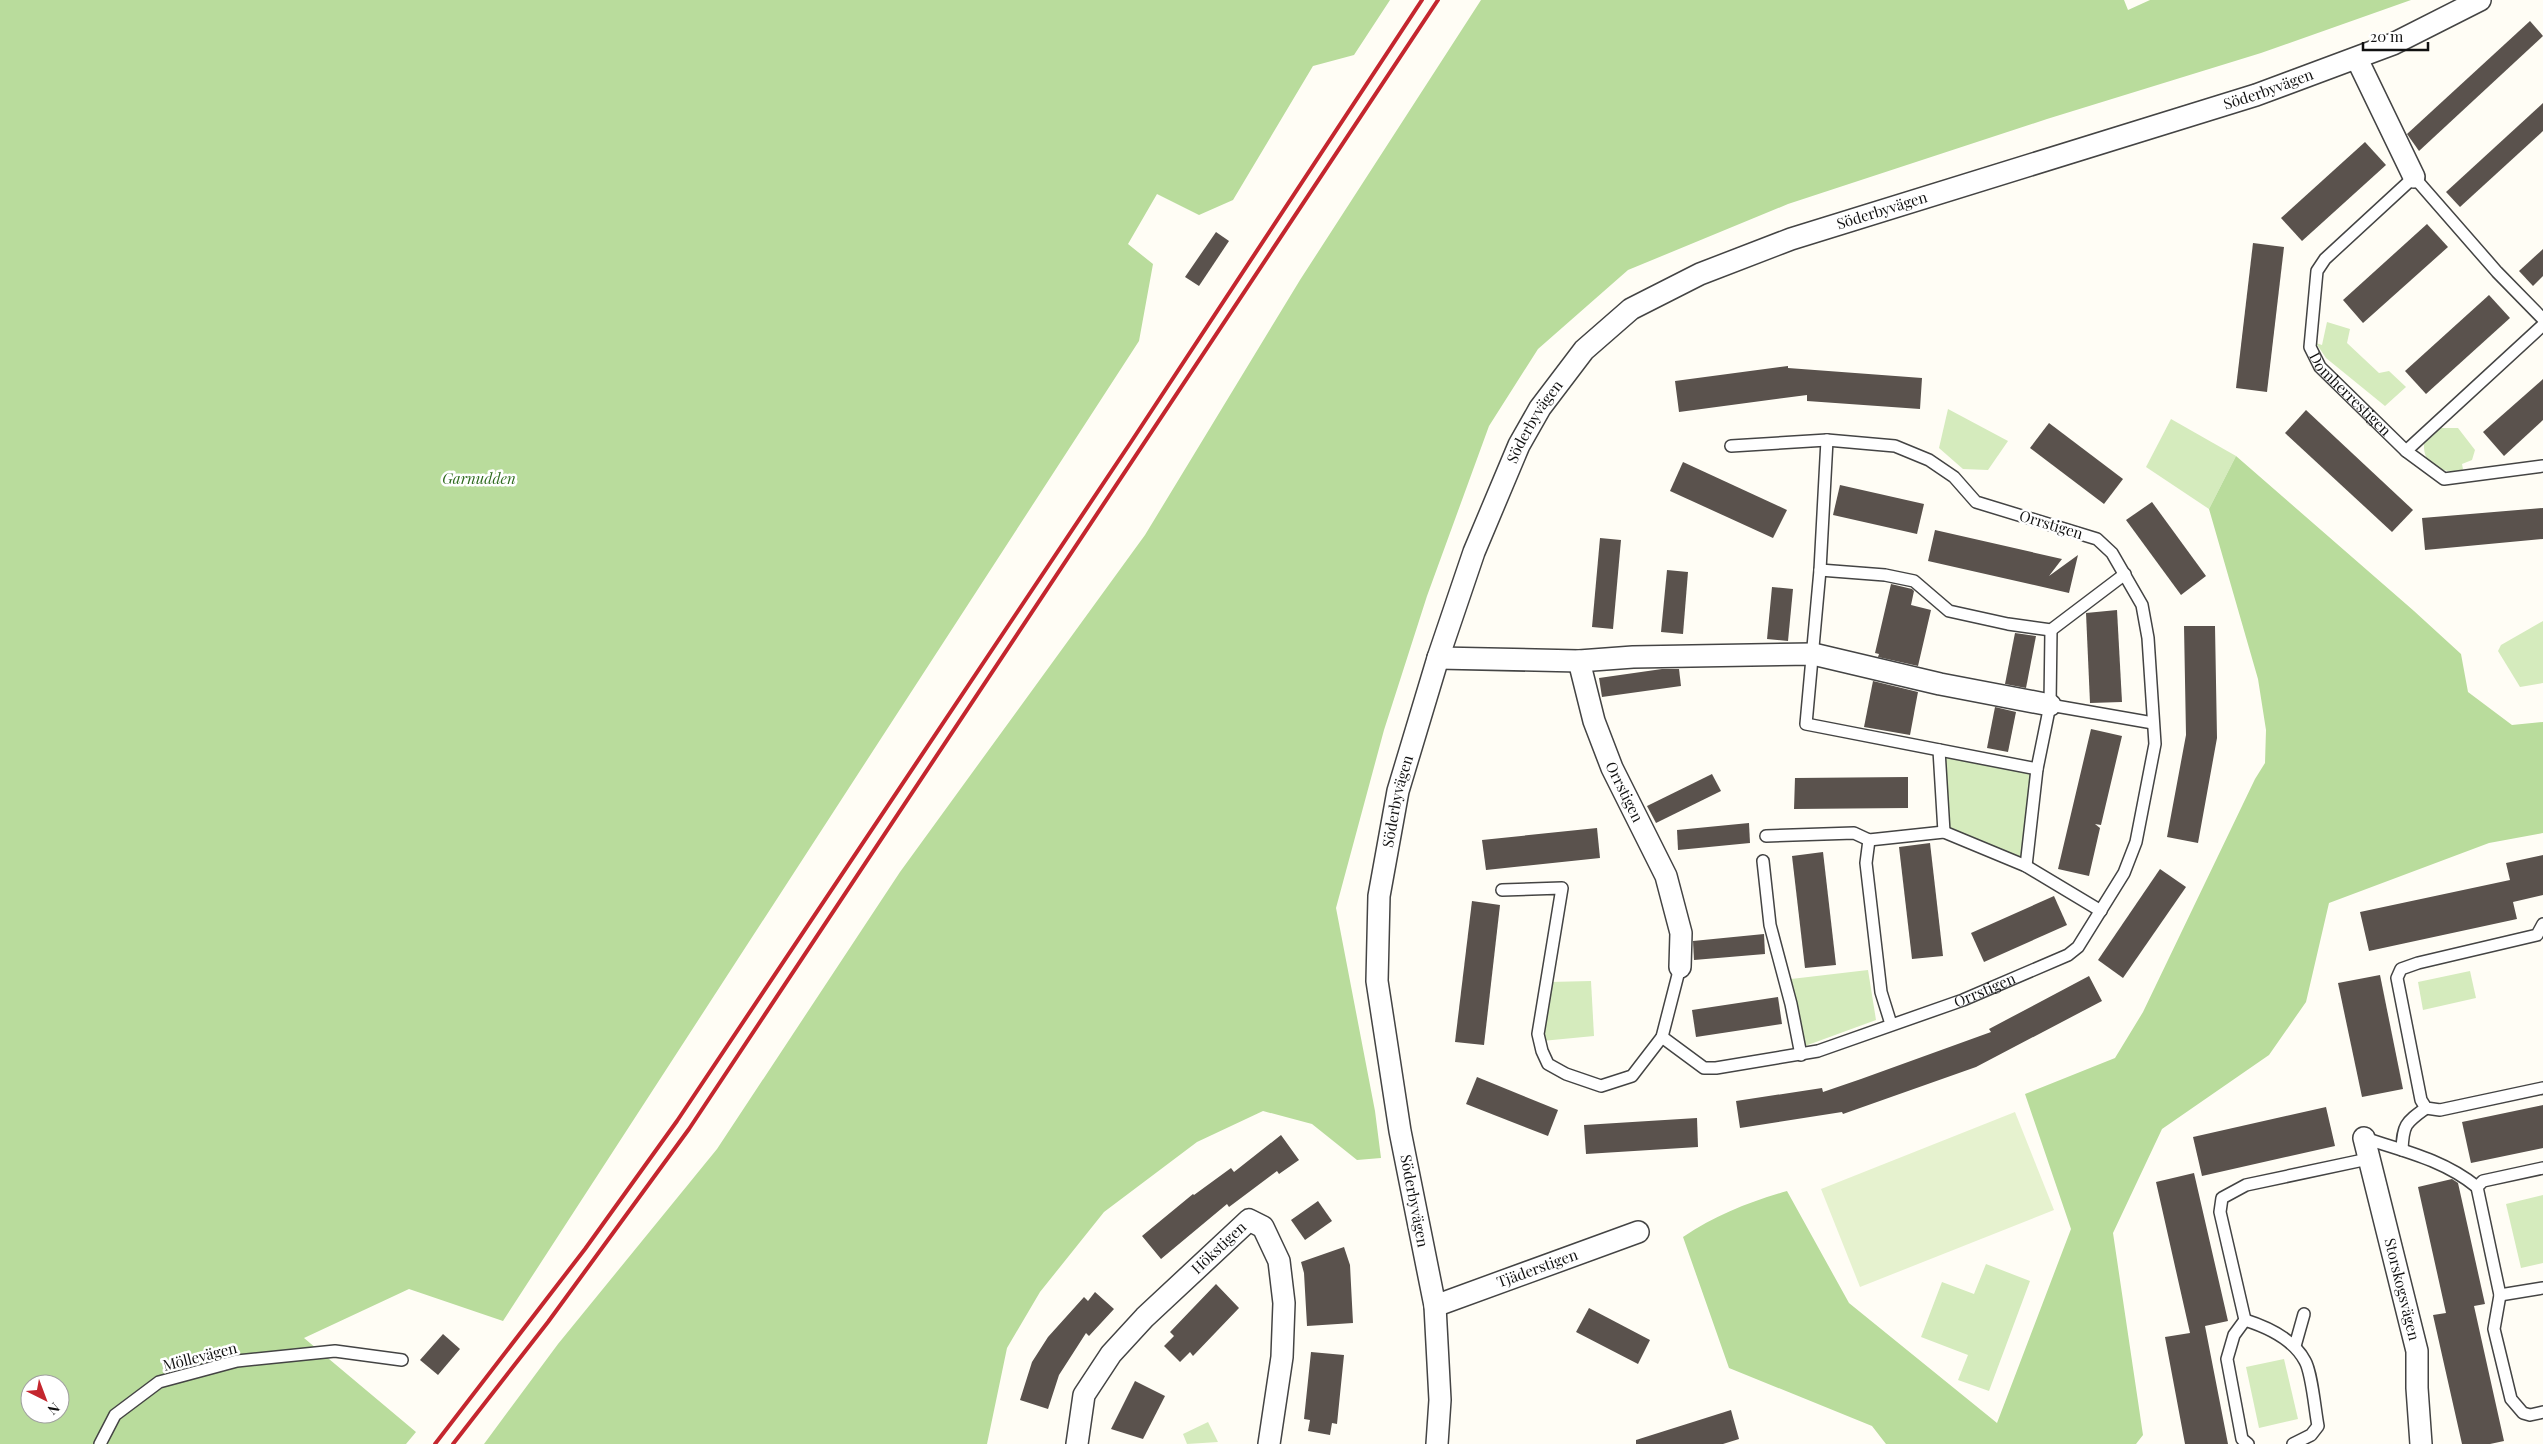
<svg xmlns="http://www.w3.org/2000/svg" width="2543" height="1444" font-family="'Playfair Display',serif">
<rect width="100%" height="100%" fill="#fffdf5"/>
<g fill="#d5ebbd">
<path d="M 2327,322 L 2350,329 L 2347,343 L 2379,373 L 2389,371 L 2406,387 L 2385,406 L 2326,358 L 2316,343 L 2322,345 Z"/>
<path d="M 1948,409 L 2008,441 L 1988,470 L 1963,469 L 1939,448 Z"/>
<path d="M 2171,419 L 2236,456 L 2209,509 L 2146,467 Z"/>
<path d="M 2441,428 L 2458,428 L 2475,450 L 2472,460 L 2462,464 L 2463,469 L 2458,473 C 2440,470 2423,466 2424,444 Z"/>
<path d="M 2543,621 L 2543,683 L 2520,687 L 2498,651 L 2501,645 Z"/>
<path d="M 1939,750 L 2037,769 L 2026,866 L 1944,832 Z"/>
<path d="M 1868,970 L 1876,1020 L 1805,1046 L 1791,979 Z"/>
<path d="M 2470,971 L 2476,998 L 2423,1010 L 2418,982 Z"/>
<path d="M 1591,981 L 1594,1036 L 1542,1041 L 1549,982 Z"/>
<path d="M 2543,1195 L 2543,1263 L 2521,1268 L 2506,1204 Z"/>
<path d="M 1986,1264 L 2030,1281 L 1989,1391 L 1958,1380 L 1968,1355 L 1921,1337 L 1942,1282 L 1974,1294 Z"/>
<path d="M 2284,1359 L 2298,1419 L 2259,1428 L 2246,1367 Z"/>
<path d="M 1208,1422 L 1218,1442 L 1187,1444 L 1183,1434 Z"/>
</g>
<g fill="#b9dc9c" fill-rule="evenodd">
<path d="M 0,0 L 1390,0 L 1354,55 L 1313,66 L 1233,200 L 1199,215 L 1157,194 L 1128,244 L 1153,264 L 1139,341 L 503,1321 L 409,1289 L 304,1338 L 416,1432 L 406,1444 L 0,1444 ZM 30,1384 L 60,1384 L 60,1414 L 30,1414 Z"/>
<path d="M 1481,0 L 2124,0 L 2128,10 L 2150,0 L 2411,0 L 2261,53 L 2047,119 L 1788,204 L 1628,270 L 1538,349 L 1489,426 L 1427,596 L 1384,730 L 1336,908 L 1375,1111 L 1381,1158 L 1357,1160 L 1312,1124 L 1263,1111 L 1197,1142 L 1104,1212 L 1040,1292 L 1007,1348 L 987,1444 L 484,1444 L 558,1344 L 717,1149 L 900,872 L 1145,535 L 1300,280 Z"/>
<path d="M 2236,456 L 2414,611 L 2461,654 L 2468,692 L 2512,725 L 2543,722 L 2543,833 L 2489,843 L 2329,903 L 2306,1002 L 2269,1055 L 2162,1129 L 2113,1233 L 2143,1435 L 2136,1444 L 1886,1444 L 1872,1426 L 1729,1368 L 1683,1237 C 1716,1215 1749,1202 1787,1191 L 1849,1303 L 1997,1423 L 2071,1229 L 2025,1094 L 2115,1058 L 2143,1012 L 2255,779 L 2265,763 L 2266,730 L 2258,679 L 2209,509 Z"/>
</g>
<path fill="#e6f2cf" d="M 2015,1112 L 2054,1210 L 1860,1287 L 1821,1189 Z"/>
<g fill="#5a524d">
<path d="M 2530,21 L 2543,36 L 2419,151 L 2407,134 Z"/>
<path d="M 2543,103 L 2543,131 L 2460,207 L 2446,192 Z"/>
<path d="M 2365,142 L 2386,165 L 2302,241 L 2281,218 Z"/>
<path d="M 2427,224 L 2448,247 L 2363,323 L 2343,300 Z"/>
<path d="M 1216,232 L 1229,241 L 1199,286 L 1185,277 Z"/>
<path d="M 2253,243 L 2284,247 L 2267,392 L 2236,388 Z"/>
<path d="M 2543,249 L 2543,276 L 2533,286 L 2519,271 Z"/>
<path d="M 2489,295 L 2510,318 L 2426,394 L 2405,371 Z"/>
<path d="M 1788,366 L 1788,368 L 1922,378 L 1920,409 L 1807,401 L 1807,395 L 1679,412 L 1675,381 Z"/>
<path d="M 2543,379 L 2543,420 L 2504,456 L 2483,432 Z"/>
<path d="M 2306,410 L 2413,510 L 2392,532 L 2285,433 Z"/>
<path d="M 2049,423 L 2123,479 L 2104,504 L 2030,448 Z"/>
<path d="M 1683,462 L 1787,510 L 1773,538 L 1670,491 Z"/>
<path d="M 1840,485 L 1924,504 L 1917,534 L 1833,515 Z"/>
<path d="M 2152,502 L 2206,576 L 2181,595 L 2126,520 Z"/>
<path d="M 2543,508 L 2543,539 L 2425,550 L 2422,518 Z"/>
<path d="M 1935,530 L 2062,559 L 2049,576 L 2078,555 L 2069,593 L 1928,561 Z"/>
<path d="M 1600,538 L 1621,540 L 1613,629 L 1592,627 Z"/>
<path d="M 1667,570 L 1688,572 L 1683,634 L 1661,632 Z"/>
<path d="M 1891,584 L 1912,589 L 1914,591 L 1911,605 L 1931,610 L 1918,666 L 1878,657 L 1879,654 L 1875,653 Z"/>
<path d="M 1772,587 L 1793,589 L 1788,641 L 1767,639 Z"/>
<path d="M 2117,610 L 2122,702 L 2090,703 L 2086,613 Z"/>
<path d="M 2184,626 L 2215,626 L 2217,738 L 2198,843 L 2167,837 L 2186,735 Z"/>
<path d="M 2015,633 L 2036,636 L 2026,688 L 2005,684 Z"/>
<path d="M 1662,669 L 1679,669 L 1681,686 L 1602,697 L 1599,678 Z"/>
<path d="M 1873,681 L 1918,692 L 1910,735 L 1864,727 Z"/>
<path d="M 1995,707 L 2016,712 L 2008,752 L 1987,748 Z"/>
<path d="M 2091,729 L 2122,736 L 2101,825 L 2095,824 L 2100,828 L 2089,876 L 2058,869 Z"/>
<path d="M 1712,774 L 1721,791 L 1656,823 L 1647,806 Z"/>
<path d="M 1908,777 L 1908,808 L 1794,809 L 1795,778 Z"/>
<path d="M 1749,823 L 1750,843 L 1678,850 L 1677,830 Z"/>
<path d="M 1597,828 L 1600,858 L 1486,870 L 1482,840 Z"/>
<path d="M 1930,843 L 1943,956 L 1912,959 L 1899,847 Z"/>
<path d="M 1823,852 L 1836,965 L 1805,968 L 1792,856 Z"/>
<path d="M 2543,855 L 2543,895 L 2513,902 L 2517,919 L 2369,951 L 2360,912 L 2510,880 L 2506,863 Z"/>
<path d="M 2160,869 L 2186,887 L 2123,978 L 2098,960 Z"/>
<path d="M 2054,896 L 2067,925 L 1984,962 L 1971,933 Z"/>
<path d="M 1472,901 L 1500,905 L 1484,1045 L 1455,1042 Z"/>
<path d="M 1764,934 L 1765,954 L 1694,960 L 1693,941 Z"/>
<path d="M 2380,975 L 2403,1089 L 2362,1097 L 2338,983 Z"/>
<path d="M 2089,976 L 2102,1001 L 1976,1067 L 1843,1114 L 1842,1112 L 1740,1128 L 1736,1101 L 1822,1088 L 1823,1092 L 1861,1079 L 1991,1032 L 1989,1029 Z"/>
<path d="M 1778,997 L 1782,1024 L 1696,1037 L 1692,1010 Z"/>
<path d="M 1477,1077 L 1558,1110 L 1548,1136 L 1466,1104 Z"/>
<path d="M 2543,1105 L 2543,1148 L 2471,1163 L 2462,1122 Z"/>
<path d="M 2326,1107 L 2335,1146 L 2202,1176 L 2193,1137 Z"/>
<path d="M 1697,1118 L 1698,1147 L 1586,1154 L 1584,1125 Z"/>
<path d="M 1281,1135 L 1299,1160 L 1279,1174 L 1277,1171 L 1229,1207 L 1227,1204 L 1161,1259 L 1142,1236 L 1193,1194 L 1194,1195 L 1231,1168 L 1234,1172 Z"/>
<path d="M 2194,1173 L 2228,1321 L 2205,1326 L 2228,1444 L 2185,1444 L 2165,1337 L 2190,1333 L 2156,1182 Z"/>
<path d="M 2452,1179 L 2458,1183 L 2485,1304 L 2474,1306 L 2504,1441 L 2490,1444 L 2462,1444 L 2433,1315 L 2446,1313 L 2418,1187 Z"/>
<path d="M 1318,1201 L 1332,1221 L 1305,1240 L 1291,1220 Z"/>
<path d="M 1344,1247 L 1350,1265 L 1353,1323 L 1307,1326 L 1304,1273 L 1301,1262 Z"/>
<path d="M 1216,1284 L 1239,1308 L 1193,1356 L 1190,1352 L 1180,1362 L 1164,1346 L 1174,1336 L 1170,1332 Z"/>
<path d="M 1095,1292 L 1114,1309 L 1089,1336 L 1086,1333 L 1059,1375 L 1048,1409 L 1020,1400 L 1032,1362 L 1048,1337 L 1084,1297 L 1088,1301 Z"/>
<path d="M 1589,1308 L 1650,1340 L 1638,1364 L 1576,1332 Z"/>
<path d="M 443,1334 L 460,1349 L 438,1375 L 420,1360 Z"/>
<path d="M 1311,1352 L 1344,1355 L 1337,1424 L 1332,1423 L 1330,1435 L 1308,1431 L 1310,1420 L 1304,1419 Z"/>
<path d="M 1135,1381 L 1165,1396 L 1143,1439 L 1111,1429 Z"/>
<path d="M 1731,1410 L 1739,1439 L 1723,1444 L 1636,1444 L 1636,1440 Z"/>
</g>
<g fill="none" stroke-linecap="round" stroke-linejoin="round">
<defs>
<g id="lane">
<path id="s1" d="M 2543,319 L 2497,272 L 2414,177 L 2325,259 L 2317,271 L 2310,347 L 2320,367 L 2406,451 L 2444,479 L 2543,466"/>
<path d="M 1827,440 L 1820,570 L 1806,724 L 2037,769"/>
<path d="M 2406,451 L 2543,325"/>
<path d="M 1820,570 L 1885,575 L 1914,581 L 1949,611 L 2008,624 L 2051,630 L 2125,574"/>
<path d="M 2050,705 L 2153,723"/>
<path d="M 1939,750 L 1944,832"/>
<path d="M 1766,836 L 1854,833 L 1869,840 L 1944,832 L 2026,866 L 2101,911"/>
<path d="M 1869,840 L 1866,863 L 1881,992 L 1891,1024"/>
<path d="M 1763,861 L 1770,925 L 1791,1004 L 1801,1055"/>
<path d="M 2026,866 L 2037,769 L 2050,705 L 2051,630"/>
<path d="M 1502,890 L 1562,888 L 1538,1034 L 1542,1051 L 1548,1064 L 1566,1074 L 1601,1086 L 1632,1076 L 1662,1037 L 1680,967"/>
<path d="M 2543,924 L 2537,935 L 2418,963 L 2401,969 L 2397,978 L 2421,1100 L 2426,1108 L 2440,1110 L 2543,1088"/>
<path id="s2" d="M 1662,1037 L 1704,1068 L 1716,1068 L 1818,1051 L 1963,1000 L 2068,955 L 2078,947 L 2124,873 L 2136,842 L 2155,744 L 2148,638 L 2142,605 L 2112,553 L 2097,539 L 1976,502 L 1954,477 L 1929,460 L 1895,446 L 1827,440 L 1731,446"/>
<path d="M 2364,1138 C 2404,1151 2444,1160 2477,1187"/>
<path d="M 2402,1150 C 2403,1125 2405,1123 2426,1108"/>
<path d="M 2543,1168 L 2483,1181 L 2477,1187 L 2500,1295 L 2494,1329 L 2511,1399 L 2523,1413 L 2530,1415 L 2543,1412"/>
<path d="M 2500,1295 L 2543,1288"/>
<path d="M 2245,1320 C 2267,1327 2294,1340 2305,1361 C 2312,1373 2315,1411 2318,1426 L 2311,1435 L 2293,1444"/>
<path d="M 2295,1346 L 2304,1314"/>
<path d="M 100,1444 L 115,1415 L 159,1382 L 237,1361 L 335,1351 L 402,1360"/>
<path d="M 2248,1444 L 2242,1439 L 2227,1359 L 2234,1335 L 2245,1320 L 2220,1212 L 2222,1198 L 2246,1185 L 2368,1159"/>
</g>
<g id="street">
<path d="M 2357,59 L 2414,177"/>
<path d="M 1438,658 L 1579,661 L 1633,657 L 1813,654 L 1940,684 L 2050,705"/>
<path id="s3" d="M 1579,661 L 1594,721 L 1612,768 L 1666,876 L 1681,933 L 1680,967"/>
<path id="s4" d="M 2364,1138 L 2417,1351 L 2417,1388 L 2421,1444"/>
<path id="s5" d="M 1435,1306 L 1638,1232"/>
<path id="s6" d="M 1077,1444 L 1084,1395 L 1111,1354 L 1145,1317 L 1249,1220 L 1263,1227 L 1279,1261 L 1284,1303 L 1282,1357 L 1269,1444"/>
<path id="s7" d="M 1437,1444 L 1440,1400 L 1435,1306 L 1400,1131 L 1377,981 L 1379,896 L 1398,791 L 1438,658 L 1474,552 L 1519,445 L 1540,408 L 1584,350 L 1631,309 L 1700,274 L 1791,239 L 2256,95 L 2393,44 L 2480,0"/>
</g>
</defs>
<use href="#lane" stroke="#444" stroke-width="14"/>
<use href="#street" stroke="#444" stroke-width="24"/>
<use href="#lane" stroke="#fff" stroke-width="11"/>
<use href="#street" stroke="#fff" stroke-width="21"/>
<g stroke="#c4262e" stroke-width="4">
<path d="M 435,1444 L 585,1249 L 677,1121 L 1131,442 L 1422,0"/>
<path d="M 453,1444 L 548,1322 L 689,1129 L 1438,0"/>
</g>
</g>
<g text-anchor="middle" stroke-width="5" stroke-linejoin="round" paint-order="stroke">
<g font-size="15" fill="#111" stroke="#fff">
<text dy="5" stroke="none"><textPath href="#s7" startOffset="1880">Söderbyvägen</textPath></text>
<text dy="5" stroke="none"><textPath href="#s7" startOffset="1475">Söderbyvägen</textPath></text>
<text dy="5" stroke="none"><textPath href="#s1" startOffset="466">Domherrestigen</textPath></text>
<text dy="5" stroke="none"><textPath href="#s7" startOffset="1055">Söderbyvägen</textPath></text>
<text transform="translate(2051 525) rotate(17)" y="5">Orrstigen</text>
<text dy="5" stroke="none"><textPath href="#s3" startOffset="139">Orrstigen</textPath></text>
<text dy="5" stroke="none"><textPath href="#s7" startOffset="650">Söderbyvägen</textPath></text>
<text dy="5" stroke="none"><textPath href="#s2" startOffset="345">Orrstigen</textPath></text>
<text transform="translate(1414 1201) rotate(79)" y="5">Söderbyvägen</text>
<text dy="5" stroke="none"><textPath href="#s6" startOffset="250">Hökstigen</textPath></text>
<text dy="5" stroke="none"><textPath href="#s5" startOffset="109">Tjäderstigen</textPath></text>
<text dy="5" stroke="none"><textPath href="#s4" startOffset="156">Storskogsvägen</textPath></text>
<text transform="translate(200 1357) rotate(-14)" y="5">Möllevägen</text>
</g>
<g font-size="15" font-style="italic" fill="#2f6b1f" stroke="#fff">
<text x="479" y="484">Garnudden</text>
</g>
</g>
<g transform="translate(45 1399) rotate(138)"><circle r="24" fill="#ffffff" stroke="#a0a0a0"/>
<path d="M0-4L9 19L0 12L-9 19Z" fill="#c4262e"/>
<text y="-8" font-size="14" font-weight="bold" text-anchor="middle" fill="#111111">N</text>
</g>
<path d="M2363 42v8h65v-8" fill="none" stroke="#111111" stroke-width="2.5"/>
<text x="2370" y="42" font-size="15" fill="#111111" stroke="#ffffff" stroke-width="4" paint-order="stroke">20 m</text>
</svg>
